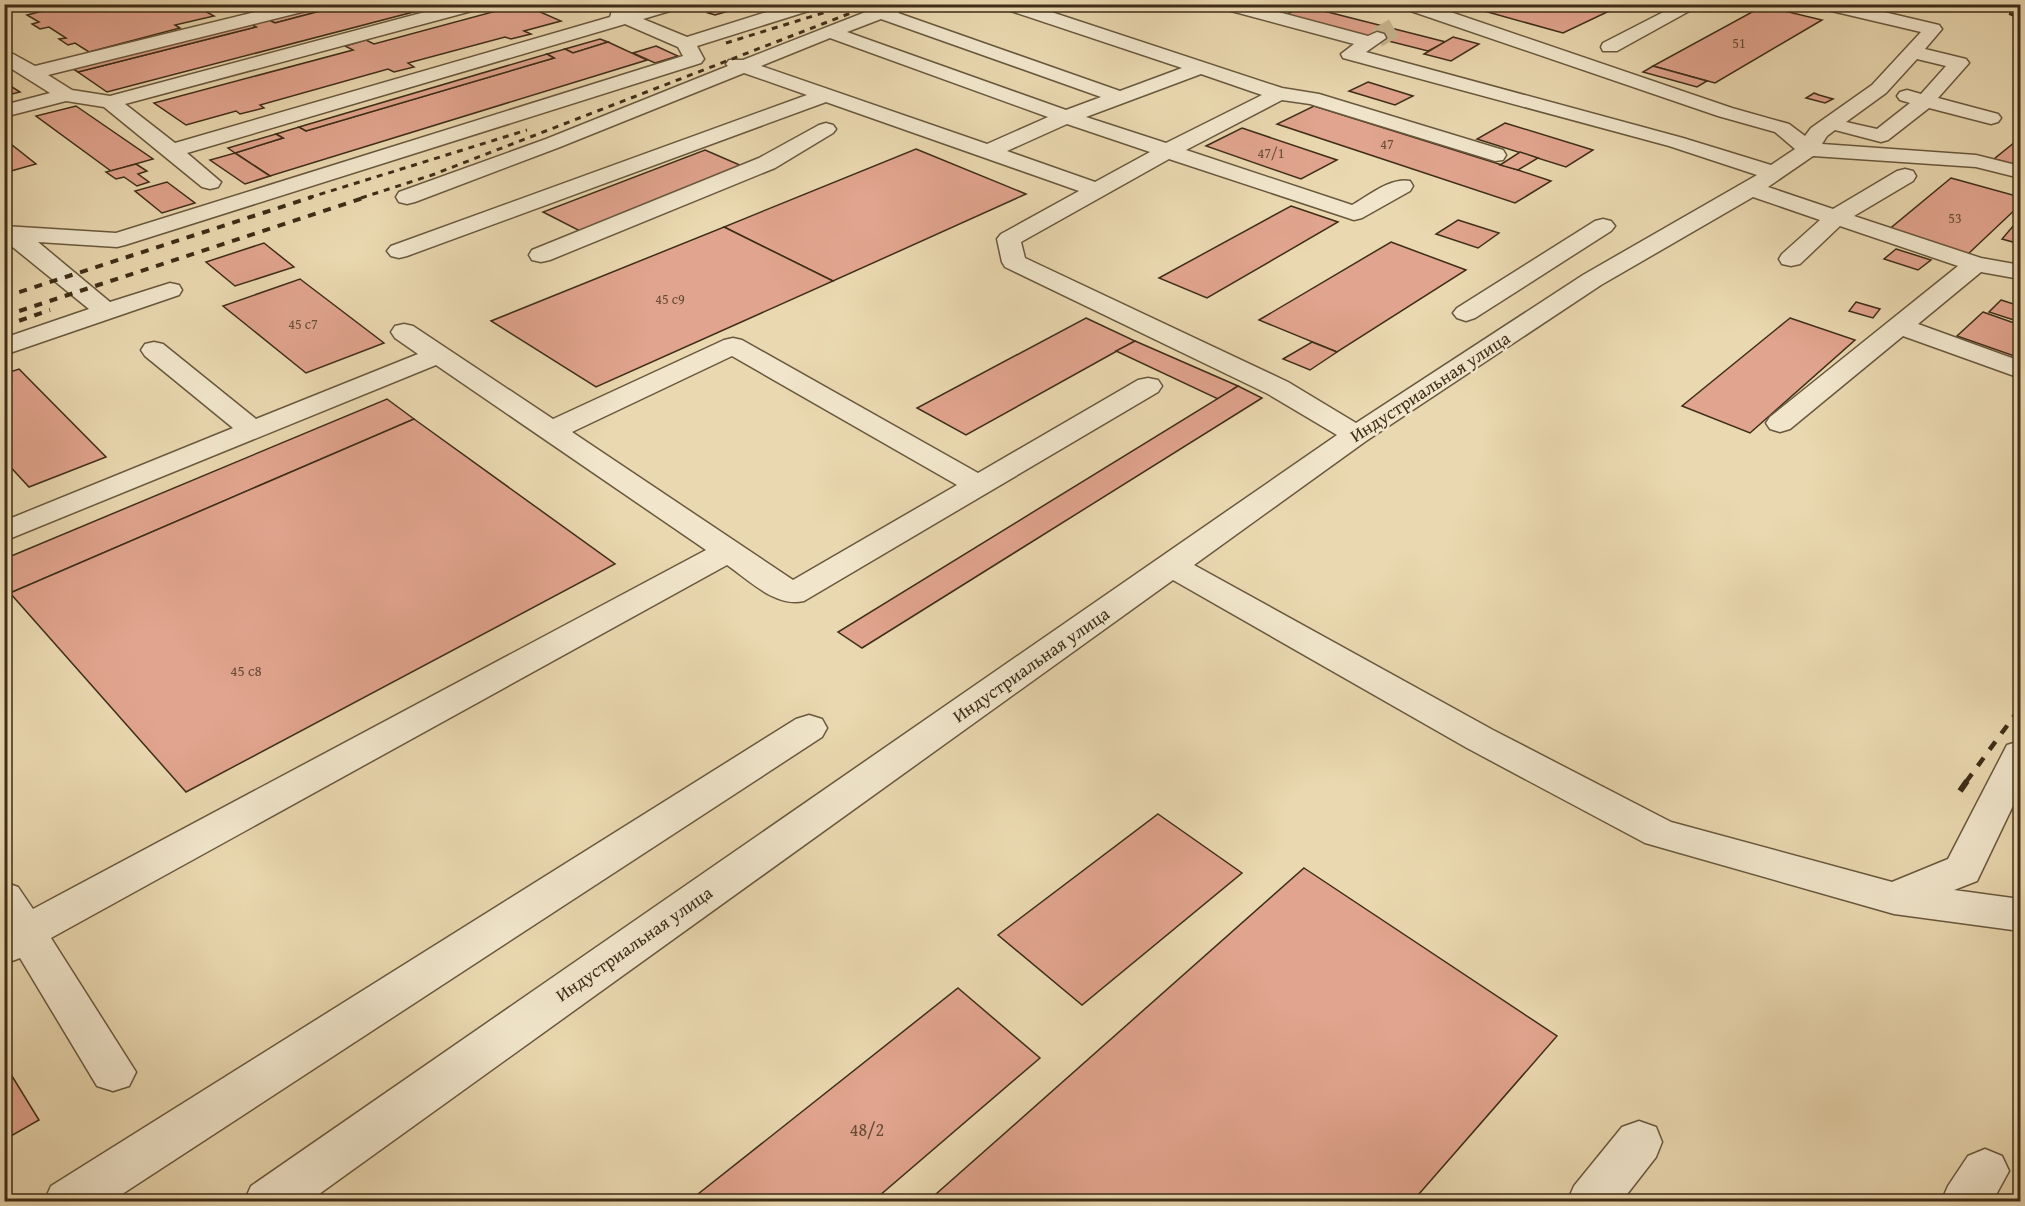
<svg xmlns="http://www.w3.org/2000/svg" width="2025" height="1206" font-family="'Gentium Book Plus',serif">
<rect width="100%" height="100%" fill="#ead8b0"/>
<filter id="stains"><feTurbulence type="fractalNoise" baseFrequency=".00333" numOctaves="4"/><feColorMatrix values="0 0 0 0 .2 0 0 0 0 .09 0 0 0 0 .02 0 0 0 .5 -.17"/></filter>
<radialGradient id="worn" r=".72"><stop offset=".6" stop-color="#630" stop-opacity="0"/><stop offset="1" stop-color="#630" stop-opacity=".3"/></radialGradient>
<g fill="#e1a48e" stroke="#3e2d17" stroke-width="1.5">
<path d="M 135,4 L 139,7 L 192,4 L 214,16 L 175,25 L 180,28 L 89,52 L 75,43 L 68,45 L 59,39 L 66,38 L 49,27 L 40,29 L 32,24 L 39,22 L 27,15 L 70,4 Z"/>
<path d="M 329,4 L 347,4 L 275,23 L 269,20 Z"/>
<path d="M 347,4 L 444,4 L 107,92 L 78,72 L 256,27 L 251,24 L 269,20 L 275,23 Z"/>
<path d="M 522,4 L 561,21 L 524,31 L 531,34 L 511,39 L 505,37 L 408,63 L 414,67 L 394,72 L 388,69 L 260,105 L 264,108 L 240,114 L 236,111 L 186,125 L 154,103 L 353,50 L 345,46 L 366,40 L 374,44 Z"/>
<path d="M 1459,4 L 1624,4 L 1563,33 Z"/>
<path d="M 728,6 L 736,9 L 715,15 L 708,13 Z"/>
<path d="M 1304,6 L 1446,42 L 1428,51 L 1285,15 Z"/>
<path d="M 1763,6 L 1822,20 L 1715,83 L 1653,66 Z"/>
<path d="M 251,24 L 256,27 L 78,72 L 73,69 Z"/>
<path d="M 1453,37 L 1479,44 L 1451,61 L 1424,54 Z"/>
<path d="M 600,39 L 608,42 L 573,53 L 565,49 Z"/>
<path d="M 608,42 L 647,60 L 270,176 L 235,153 L 283,138 L 276,134 L 299,127 L 306,131 L 554,58 L 547,54 L 565,49 L 573,53 Z"/>
<path d="M 656,46 L 678,56 L 655,63 L 633,53 Z"/>
<path d="M 547,54 L 554,58 L 306,131 L 299,127 Z"/>
<path d="M 1653,66 L 1707,81 L 1697,87 L 1643,72 Z"/>
<path d="M 4,82 L 20,92 L 4,96 Z"/>
<path d="M 1368,82 L 1413,96 L 1395,105 L 1349,91 Z"/>
<path d="M 1814,93 L 1819,95 L 1833,99 L 1825,103 L 1806,98 Z"/>
<path d="M 76,106 L 153,159 L 111,171 L 36,116 Z"/>
<path d="M 1314,106 L 1518,170 L 1551,181 L 1515,203 L 1277,124 Z"/>
<path d="M 1505,123 L 1593,150 L 1566,167 L 1477,139 Z"/>
<path d="M 1242,128 L 1337,160 L 1301,179 L 1206,146 Z"/>
<path d="M 276,134 L 283,138 L 235,153 L 228,148 Z"/>
<path d="M 2020,138 L 2020,166 L 1994,159 Z"/>
<path d="M 4,141 L 7,141 L 36,164 L 4,173 Z"/>
<path d="M 916,149 L 1026,194 L 833,281 L 724,227 Z"/>
<path d="M 705,150 L 742,166 L 580,231 L 543,212 Z"/>
<path d="M 1520,152 L 1538,158 L 1518,170 L 1500,165 Z"/>
<path d="M 235,153 L 270,176 L 245,184 L 210,160 Z"/>
<path d="M 136,164 L 147,171 L 138,174 L 149,182 L 137,186 L 124,177 L 116,179 L 106,172 Z"/>
<path d="M 1951,178 L 2020,197 L 2020,205 L 1967,255 L 1887,231 Z"/>
<path d="M 167,182 L 195,203 L 162,213 L 135,191 Z"/>
<path d="M 1291,206 L 1338,222 L 1207,298 L 1159,278 Z"/>
<path d="M 2020,218 L 2020,244 L 2002,239 Z"/>
<path d="M 1458,220 L 1499,233 L 1478,248 L 1436,234 Z"/>
<path d="M 724,227 L 833,281 L 596,387 L 491,321 Z"/>
<path d="M 1391,242 L 1466,270 L 1337,352 L 1259,320 Z"/>
<path d="M 264,243 L 294,267 L 235,286 L 206,262 Z"/>
<path d="M 1896,249 L 1931,260 L 1918,270 L 1884,259 Z"/>
<path d="M 300,279 L 384,343 L 306,373 L 223,306 Z"/>
<path d="M 2001,300 L 2020,306 L 2020,322 L 1989,312 Z"/>
<path d="M 1856,302 L 1880,309 L 1873,318 L 1849,311 Z"/>
<path d="M 1983,312 L 2020,325 L 2020,358 L 1957,336 Z"/>
<path d="M 1086,318 L 1135,341 L 966,435 L 917,408 Z"/>
<path d="M 1790,318 L 1855,340 L 1750,433 L 1682,406 Z"/>
<path d="M 1135,341 L 1238,386 L 1218,399 L 1116,351 Z"/>
<path d="M 1312,342 L 1337,352 L 1310,370 L 1283,359 Z"/>
<path d="M 19,369 L 106,457 L 29,487 L 4,460 L 4,374 Z"/>
<path d="M 1238,386 L 1262,398 L 862,648 L 838,632 Z"/>
<path d="M 387,399 L 414,419 L 10,593 L 4,586 L 4,559 Z"/>
<path d="M 414,419 L 615,564 L 186,792 L 10,593 Z"/>
<path d="M 1158,814 L 1242,873 L 1082,1005 L 998,935 Z"/>
<path d="M 1304,868 L 1557,1036 L 1412,1202 L 927,1202 Z"/>
<path d="M 958,988 L 1040,1058 L 872,1202 L 688,1202 Z"/>
<path d="M 4,1063 L 39,1120 L 4,1140 Z"/>
</g>
<g fill="none" stroke-linecap="round" stroke-linejoin="round">
<path stroke="#c8b691" stroke-width="20" stroke-dasharray="20 10" stroke-linecap="butt" d="M 1377,38 L 1394,28"/>
<defs>
<g id="minor">
<path d="M 288,4 L 320,4 L 318,8 L 48,75 L 72,90 L 110,96 L 455,4 L 485,4 L 483,8 L 125,104 L 175,143 L 610,17 L 612,11 L 618,10 L 627,12 L 653,4 L 682,4 L 680,8 L 643,19 L 687,37 L 792,4 L 820,4 L 818,8 L 697,46 L 704,59 L 701,63 L 125,245 L 117,247 L 38,242 L 110,302 L 170,283 L 179,285 L 182,290 L 179,295 L 4,355 L 4,338 L 89,309 L 4,240 L 4,226 L 116,233 L 683,56 L 678,47 L 625,24 L 187,153 L 221,182 L 218,187 L 210,189 L 202,187 L 104,107 L 66,101 L 4,117 L 4,105 L 50,93 L 4,64 L 4,49 L 35,66 Z"/>
<path d="M 886,4 L 912,4 L 898,13 L 1120,91 L 1182,68 L 1002,8 L 1000,4 L 1027,4 L 1282,88 L 1319,94 L 1503,150 L 1506,155 L 1503,160 L 1495,161 L 1310,104 L 1282,100 L 1186,150 L 1352,205 C 1368,196 1391,177 1410,181 L 1413,186 L 1410,191 L 1362,218 L 1354,220 L 1169,159 L 1021,242 L 1025,258 L 1288,382 L 1356,423 L 1583,275 L 1757,175 L 1669,146 L 1343,58 L 1341,54 L 1354,44 L 1220,8 L 1218,4 L 1248,4 L 1368,36 L 1377,32 L 1384,34 L 1386,38 L 1366,52 L 1683,138 L 1771,165 L 1795,149 L 1775,132 L 1718,116 L 1402,8 L 1400,4 L 1427,4 L 1732,108 L 1789,124 L 1805,136 L 1811,128 L 1872,85 L 1921,32 L 1819,8 L 1817,4 L 1850,4 L 1939,25 L 1942,29 L 1925,49 L 1966,59 L 1969,63 L 1938,98 L 1998,114 L 2001,118 L 1998,122 L 1991,124 L 1929,108 L 1888,140 L 1881,142 L 1835,130 L 1827,136 L 1822,144 L 1976,155 L 2020,166 L 2020,178 L 1976,167 L 1813,156 L 1768,187 L 1833,209 L 1897,171 L 1905,169 L 1913,171 L 1916,176 L 1913,181 L 1854,216 L 1981,258 L 2020,265 L 2020,279 L 1981,272 L 1918,324 L 2020,361 L 2020,378 L 1903,336 L 1790,429 L 1780,432 L 1770,429 L 1766,423 L 1770,417 L 1958,266 L 1840,226 L 1800,264 L 1791,266 L 1782,264 L 1779,259 L 1782,254 L 1820,220 L 1753,197 L 1601,285 L 1366,441 L 1194,565 L 1493,730 L 1671,822 L 1892,882 L 1948,859 L 2007,745 L 2020,741 L 2020,791 L 1977,881 L 1954,890 L 2020,899 L 2020,931 L 1894,914 L 1645,843 L 1467,748 L 1173,580 L 308,1202 L 244,1202 L 251,1186 L 1337,435 L 1268,394 L 1005,267 L 1002,262 L 997,239 L 1001,234 L 1079,191 L 826,102 L 407,256 L 399,258 L 391,256 L 387,251 L 391,246 L 807,95 L 744,73 L 560,147 L 415,202 L 407,204 L 399,202 L 396,197 L 399,192 L 546,139 L 728,66 L 726,64 L 729,60 L 743,60 ZM 881,19 L 1101,97 L 1066,110 L 847,32 ZM 830,38 L 1048,117 L 987,144 L 761,66 ZM 1917,59 L 1946,66 L 1921,94 L 1907,90 L 1900,92 L 1897,96 L 1900,100 L 1910,103 L 1877,129 L 1846,122 L 1886,93 ZM 1201,74 L 1262,95 L 1166,143 L 1086,117 ZM 1067,124 L 1150,152 L 1095,182 L 1007,151 Z"/>
<path d="M 1679,4 L 1702,4 L 1617,51 L 1603,51 L 1601,47 L 1603,43 Z"/>
<path d="M 826,123 L 833,125 L 836,129 L 833,133 L 775,168 L 550,260 L 541,262 L 532,260 L 529,255 L 532,250 L 759,158 L 819,125 Z"/>
<path d="M 1603,219 L 1611,221 L 1615,226 L 1611,231 L 1475,318 L 1466,321 L 1457,318 L 1453,313 L 1457,308 L 1595,221 Z"/>
<path d="M 404,324 L 413,326 L 553,419 L 724,340 L 733,338 L 742,340 L 978,473 L 1138,380 L 1148,378 L 1158,380 L 1162,386 L 1158,392 L 804,601 C 776,608 749,580 727,565 L 51,938 L 136,1072 L 129,1086 L 113,1091 L 97,1086 L 20,958 L 4,964 L 4,882 L 18,887 L 33,909 L 706,550 L 436,365 L 4,541 L 4,521 L 233,428 L 145,356 L 141,350 L 145,344 L 154,342 L 163,344 L 256,419 L 418,354 L 395,338 L 391,332 L 395,326 ZM 732,356 L 957,485 L 793,580 L 572,432 Z"/>
<path d="M 809,715 L 822,719 L 827,728 L 822,737 L 110,1202 L 44,1202 L 51,1186 L 796,719 Z"/>
<path d="M 1639,1121 L 1656,1127 L 1662,1142 L 1656,1157 L 1621,1202 L 1567,1202 L 1574,1186 L 1622,1127 Z"/>
<path d="M 1985,1149 L 2002,1156 L 2009,1171 L 1992,1202 L 1941,1202 L 1948,1186 L 1968,1156 Z"/>
</g>
</defs>
<use href="#minor" stroke="#69583d" stroke-width="3"/>
<use href="#minor" fill="#f1e6cc" fill-rule="evenodd"/>
<g stroke="#3e2d17" stroke-width="3" stroke-dasharray="6 6" stroke-linecap="butt">
<path d="M 1987,4 L 2020,18"/>
<path d="M 726,43 L 852,4"/>
<path d="M 308,198 L 527,130"/>
<path d="M 361,198 L 432,175 L 874,4"/>
</g>
<g stroke="#3e2d17" stroke-width="4" stroke-dasharray="8 8" stroke-linecap="butt">
<path d="M 4,297 L 312,197"/>
<path d="M 4,316 L 366,197"/>
<path d="M 4,326 L 50,310"/>
</g>
<path stroke="#3e2d17" stroke-width="4.5" stroke-dasharray="10 10" stroke-linecap="butt" d="M 1966,782 L 2020,708"/>
<path stroke="#3e2d17" stroke-width="6" stroke-dasharray="14 14" stroke-linecap="butt" d="M 1960,791 L 1967,781"/>
</g>
<g text-anchor="middle" stroke-width="5" stroke-linejoin="round" paint-order="stroke">
<g font-size="14" fill="#674b35">
<text x="1739" y="48">51</text>
<text x="1387" y="149">47</text>
<text x="1271" y="158">47/1</text>
<text x="1955" y="223">53</text>
<text x="670" y="304">45 с9</text>
<text x="303" y="329">45 с7</text>
</g>
<g font-size="15" fill="#674b35">
<text x="246" y="676">45 с8</text>
</g>
<g font-size="18" fill="#3e2d17" stroke="#f1e6cc">
<text transform="translate(1430 387) rotate(-33)" y="6">Индустриальная улица</text>
<text transform="translate(1031 665) rotate(-35)" y="6">Индустриальная улица</text>
<text transform="translate(634 944) rotate(-35)" y="6">Индустриальная улица</text>
</g>
<g font-size="18" fill="#674b35">
<text x="867" y="1136">48/2</text>
</g>
</g>
<rect width="2025" height="1206" fill="none" stroke="#ead8b0" stroke-width="24"/>
<rect x="6" y="6" width="2013" height="1194" fill="none" stroke="#3e2d17" stroke-width="3"/>
<rect x="12" y="12" width="2001" height="1182" fill="none" stroke="#3e2d17" stroke-width="1.5"/>
<rect width="100%" height="100%" filter="url(#stains)"/>
<rect width="100%" height="100%" fill="url(#worn)"/>
</svg>
